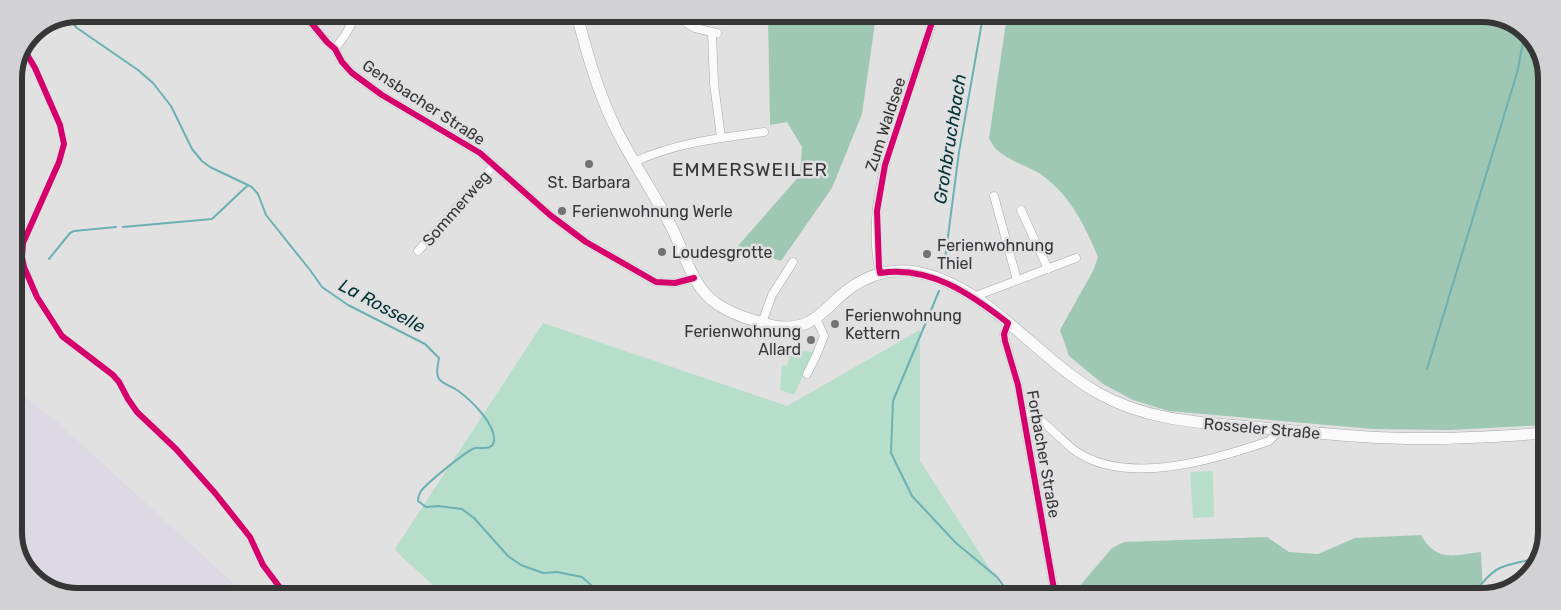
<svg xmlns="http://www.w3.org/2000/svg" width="1561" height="610" font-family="Rubik,sans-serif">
<rect width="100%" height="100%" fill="#e1e1e1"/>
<path fill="#dcd9e5" d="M 14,389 L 54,419 L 244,593 L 58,593 L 27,570 L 14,536 Z"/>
<g fill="#b7decb">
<path d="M 543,323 L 787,406 L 920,330 L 920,461 L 1007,595 L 443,594 L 403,558 L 395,549 Z"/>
<path d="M 791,350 L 814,352 L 794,395 L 780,390 L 782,365 L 787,366 Z"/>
<path d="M 1213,471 L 1214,517 L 1193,518 L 1190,472 Z"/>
</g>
<g fill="#9ec7b4">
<path d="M 768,15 L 876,16 L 862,114 L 832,188 L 781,261 L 738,246 L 800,175 L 802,147 L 787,122 L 770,125 Z"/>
<path d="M 1007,16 L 1503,17 L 1534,39 L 1547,74 L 1545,425 L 1449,430 L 1373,429 L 1169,411 L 1133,400 L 1103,384 L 1069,356 L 1060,330 L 1093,271 L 1098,257 C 1088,233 1076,207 1057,188 C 1052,183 1045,177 1039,173 C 1022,163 997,158 989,138 Z"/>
<path d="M 1421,535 C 1437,563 1454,555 1481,552 L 1483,596 L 1072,595 L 1112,548 L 1124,542 L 1267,537 L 1289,552 L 1318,554 L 1355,538 Z"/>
</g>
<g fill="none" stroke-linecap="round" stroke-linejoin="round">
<g stroke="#6bb1b4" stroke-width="2">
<path d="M 68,18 L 77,28 L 138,70 L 153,83 L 171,106 L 192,149 L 202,161 L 210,167 L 252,187 L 258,194 L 266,215 L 310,270 L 322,287 L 348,305 L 425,344 L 439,358 C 438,365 435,375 440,380 C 444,384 452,387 457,390 C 470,399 496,424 494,441 C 492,451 482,447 475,448 C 466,451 427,483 421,491 C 419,494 418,498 418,501 L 426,507 L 438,506 L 462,509 L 474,518 L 508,556 L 521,565 L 543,573 L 557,572 L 582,577 L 601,594"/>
<path d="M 123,227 L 212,219 L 247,186"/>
<path d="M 49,259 L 70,233 L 74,231 L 116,227"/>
<path d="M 944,267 L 959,152 L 983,16"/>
<path d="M 939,291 L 893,401 L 891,453 L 912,496 L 956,543 L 997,577 L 1010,595"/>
<path d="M 1427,369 L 1517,73 L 1525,33"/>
<path d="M 1463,596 C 1482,591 1484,575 1500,568 C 1513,562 1528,562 1541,556"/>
</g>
<defs>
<g id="minor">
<path d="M 304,14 L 327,42 L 335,49 L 342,62 L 352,73 L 382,95 L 480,153 L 550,215 L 586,242 L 656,282 L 675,283 L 694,278"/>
<path d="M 673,15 L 695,28 L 717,33"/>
<path d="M 712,33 L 714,84 L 721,137"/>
<path d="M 335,49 L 345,35 L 357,14"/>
<path d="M 634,162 C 675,143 719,138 764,132"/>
<path d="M 994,196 L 1017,280"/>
<path d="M 1021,210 L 1048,269"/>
<path d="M 418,251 L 494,165"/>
<path d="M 880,273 C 860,189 912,95 934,16"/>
<path d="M 973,297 L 1076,258"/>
<path d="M 762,323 L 772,295 L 793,262"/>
<path d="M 1008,323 L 1004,334 L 1005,341 L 1018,385 L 1055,595"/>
<path d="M 807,374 L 816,356 L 824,336 L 816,318"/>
<path d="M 1023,412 C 1037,412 1061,440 1074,450 C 1125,487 1214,460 1269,441 L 1275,435 L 1277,429"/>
</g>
<path id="secondary" d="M 577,15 C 587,53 597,89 614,125 C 631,160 653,191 671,226 C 685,253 691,286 717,304 C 729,312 742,317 756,321 C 773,327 793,330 809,322 C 820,316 829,307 838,298 C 860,278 885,267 916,272 C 987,285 1037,359 1098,393 C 1149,422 1206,423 1264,428 C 1306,432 1349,437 1392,438 C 1443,440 1494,437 1545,433"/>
</defs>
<use href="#minor" stroke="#a7a7a7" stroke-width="9"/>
<use href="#secondary" stroke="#a7a7a7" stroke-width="12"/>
<use href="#minor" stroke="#fafafa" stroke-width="8"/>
<use href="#secondary" stroke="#fafafa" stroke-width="11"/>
<defs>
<g id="cycleway">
<path d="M 304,14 L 327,42 L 335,49 L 342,62 L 352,73 L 382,95 L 480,153 L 550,215 L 586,242 L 656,282 L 675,283 L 694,278"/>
<path d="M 934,16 L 885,165 L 877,211 L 879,267 L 880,273 C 929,265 971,294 1008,323 L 1004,334 L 1005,341 L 1018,385 L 1055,595"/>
<path d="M 25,51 L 35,68 L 60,125 L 64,144 L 59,162 L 23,243 L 22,257 L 24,267 L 37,297 L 62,336 L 113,375 L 119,382 L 128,399 L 137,412 L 176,449 L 215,493 L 250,537 L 263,565 L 284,593"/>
</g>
</defs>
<use href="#cycleway" stroke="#e0e0e2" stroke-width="9"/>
<use href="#cycleway" stroke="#d6006c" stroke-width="6"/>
</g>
<g fill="#727272" stroke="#e0e0e2" stroke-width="2">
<circle cx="589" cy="164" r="5"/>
<circle cx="562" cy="211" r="5"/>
<circle cx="662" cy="252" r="5"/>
<circle cx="927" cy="254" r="5"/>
<circle cx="835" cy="324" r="5"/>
<circle cx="811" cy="340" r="5"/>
</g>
<g text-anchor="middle" stroke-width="5" stroke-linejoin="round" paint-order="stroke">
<g font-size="16" fill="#363637" stroke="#e0e0e2">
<text transform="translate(424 102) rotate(33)" y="6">Gensbacher Straße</text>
<text transform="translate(885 124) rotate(-72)" y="6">Zum Waldsee</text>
<text transform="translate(456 208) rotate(-49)" y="6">Sommerweg</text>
<text transform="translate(1262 428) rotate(5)" y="6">Rosseler Straße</text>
<text transform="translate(1044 454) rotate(80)" y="6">Forbacher Straße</text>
</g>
<g font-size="16" fill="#363637" stroke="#e0e0e2" text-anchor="start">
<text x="589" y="188" text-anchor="middle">St. Barbara</text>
<text x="572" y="217">Ferienwohnung Werle</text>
<text x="937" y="251">Ferienwohnung<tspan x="937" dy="18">Thiel</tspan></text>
<text x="672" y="258">Loudesgrotte</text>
<text x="845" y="321">Ferienwohnung<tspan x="845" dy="18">Kettern</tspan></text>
<text x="801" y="337" text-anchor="end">Ferienwohnung<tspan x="801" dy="18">Allard</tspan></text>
</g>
<g font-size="18" font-style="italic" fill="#023234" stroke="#e0e0e2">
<text transform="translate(950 139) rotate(-81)" y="6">Grohbruchbach</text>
<text transform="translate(382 306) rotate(28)" y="6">La Rosselle</text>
</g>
<g font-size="19" letter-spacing="1" fill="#363637" stroke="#e0e0e2">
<text x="750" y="176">EMMERSWEILER</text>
</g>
</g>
<path d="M0 0H1561V610H0ZM78 22H1482A56 56 0 0 1 1538 78V532A56 56 0 0 1 1482 588H78A56 56 0 0 1 22 532V78A56 56 0 0 1 78 22Z" fill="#d2d2d4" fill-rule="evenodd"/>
<path fill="none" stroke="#363637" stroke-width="6" d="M78 22H1482A56 56 0 0 1 1538 78V532A56 56 0 0 1 1482 588H78A56 56 0 0 1 22 532V78A56 56 0 0 1 78 22Z"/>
</svg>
